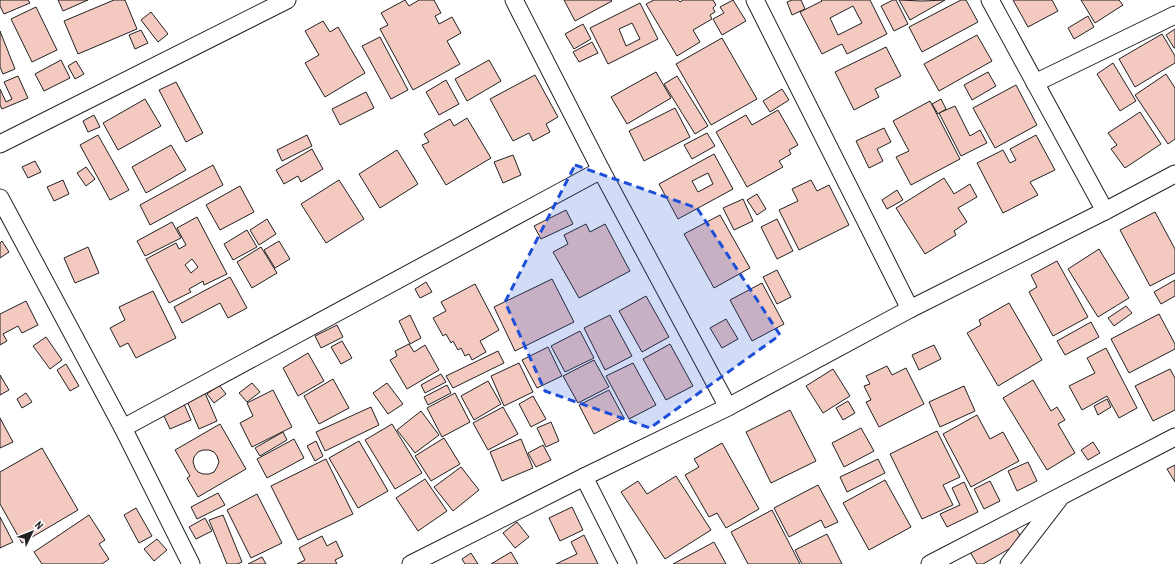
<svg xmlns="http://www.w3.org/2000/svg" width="1175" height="564" font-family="'PT Sans Narrow',sans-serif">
<rect width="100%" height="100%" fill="#fff"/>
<g fill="#f3c9c0" stroke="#222" fill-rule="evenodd">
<path d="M 0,0 L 28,0 L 30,3 L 4,14 L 0,6 Z"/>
<path d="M 58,0 L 88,0 L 63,11 Z"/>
<path d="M 114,0 L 125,0 L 137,29 L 78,54 L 64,21 Z"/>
<path d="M 405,0 L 409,6 L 419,0 L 434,0 L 441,13 L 435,16 L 439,24 L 452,17 L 461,33 L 447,41 L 460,64 L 413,90 L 380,29 L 388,25 L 381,13 Z"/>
<path d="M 564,0 L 611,0 L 612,1 L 575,21 Z"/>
<path d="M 654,0 L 678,0 L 680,2 L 683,0 L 713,0 L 716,5 L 713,8 L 715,12 L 710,15 L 712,19 L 693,30 L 700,42 L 677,56 L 646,4 Z"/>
<path d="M 733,0 L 746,21 L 722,35 L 713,19 L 724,13 L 720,7 Z"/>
<path d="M 792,0 L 801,0 L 805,9 L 792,15 L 787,2 Z"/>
<path d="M 821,0 L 870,0 L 887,34 L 847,54 L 842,44 L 822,54 L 800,12 L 822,1 ZM 853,6 L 862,23 L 838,35 L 830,18 Z"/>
<path d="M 893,0 L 896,0 L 908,24 L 894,31 L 881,6 Z"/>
<path d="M 899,0 L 922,1 L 945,0 L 910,20 Z"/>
<path d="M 961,0 L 966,0 L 978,22 L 922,52 L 909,27 Z"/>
<path d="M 1013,0 L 1052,0 L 1058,11 L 1028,27 Z"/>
<path d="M 1081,0 L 1119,0 L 1123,5 L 1095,23 Z"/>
<path d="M 640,3 L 658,39 L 608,64 L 590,28 ZM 632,23 L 640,39 L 626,46 L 619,29 Z"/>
<path d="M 36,7 L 57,50 L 32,62 L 11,19 Z"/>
<path d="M 151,12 L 168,34 L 158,42 L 141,20 Z"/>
<path d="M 1088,16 L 1094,27 L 1074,39 L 1068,28 Z"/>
<path d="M 323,21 L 330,32 L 338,27 L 365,73 L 325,97 L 305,63 L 319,55 L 305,31 Z"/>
<path d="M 583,24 L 591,39 L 574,49 L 565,34 Z"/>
<path d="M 1175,29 L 1175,48 L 1174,48 L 1166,35 Z"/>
<path d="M 141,30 L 148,43 L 135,49 L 129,35 Z"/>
<path d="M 0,31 L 15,69 L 3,74 L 0,67 Z"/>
<path d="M 1162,34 L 1175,56 L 1175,63 L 1135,87 L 1119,59 Z"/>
<path d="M 977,35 L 992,61 L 939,91 L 924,64 Z"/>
<path d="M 380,37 L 408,90 L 391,99 L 362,46 Z"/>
<path d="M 722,38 L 757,99 L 711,125 L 676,64 Z"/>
<path d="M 592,42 L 598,53 L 579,62 L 573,52 Z"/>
<path d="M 886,47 L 901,76 L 875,89 L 879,97 L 854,110 L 835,72 Z"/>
<path d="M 61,60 L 70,78 L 44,91 L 35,74 Z"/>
<path d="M 489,60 L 501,81 L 467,101 L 455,79 Z"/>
<path d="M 76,61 L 84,74 L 75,79 L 68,66 Z"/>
<path d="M 1113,63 L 1136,101 L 1120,111 L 1097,74 Z"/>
<path d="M 656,72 L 671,98 L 627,124 L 611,97 Z"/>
<path d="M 988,72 L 996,86 L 972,100 L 964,85 Z"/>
<path d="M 1166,74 L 1175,88 L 1175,139 L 1168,144 L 1135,95 Z"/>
<path d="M 535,75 L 558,117 L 546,124 L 550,132 L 533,141 L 529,133 L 513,141 L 490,99 Z"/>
<path d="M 18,76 L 28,98 L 2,109 L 0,105 L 0,89 L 6,102 L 12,99 L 4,82 Z"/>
<path d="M 677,76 L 708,126 L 695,134 L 664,84 Z"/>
<path d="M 446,80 L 459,104 L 439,115 L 426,92 Z"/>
<path d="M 176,82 L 203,133 L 186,142 L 159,90 Z"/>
<path d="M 1016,85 L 1037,125 L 995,148 L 973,108 Z"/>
<path d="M 782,89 L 789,100 L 770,112 L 763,101 Z"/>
<path d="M 366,92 L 374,108 L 340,125 L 332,109 Z"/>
<path d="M 145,99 L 161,126 L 118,150 L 103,123 Z"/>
<path d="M 941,99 L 946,109 L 938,114 L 932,104 Z"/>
<path d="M 930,101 L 960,159 L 911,185 L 896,157 L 909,151 L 893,121 Z"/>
<path d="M 955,106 L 970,136 L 980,130 L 987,143 L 961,156 L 939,113 Z"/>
<path d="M 675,108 L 690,137 L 644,161 L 629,131 Z"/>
<path d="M 778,110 L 798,145 L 789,150 L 791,154 L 779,161 L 783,167 L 747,187 L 716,132 L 746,115 L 752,125 Z"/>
<path d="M 1140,112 L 1161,144 L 1125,168 L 1111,149 L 1117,145 L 1108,133 Z"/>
<path d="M 94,115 L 100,127 L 88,132 L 83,121 Z"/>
<path d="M 467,118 L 491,158 L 446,185 L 422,145 L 429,142 L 424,134 L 450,119 L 454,126 Z"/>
<path d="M 884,128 L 891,142 L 877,149 L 883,161 L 869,168 L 856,141 Z"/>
<path d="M 707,133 L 715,146 L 692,159 L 684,145 Z"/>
<path d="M 98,135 L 129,190 L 110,200 L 80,145 Z"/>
<path d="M 307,135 L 312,146 L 282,161 L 277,150 Z"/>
<path d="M 1036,135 L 1055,170 L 1030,182 L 1038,195 L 1003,213 L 977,163 L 1003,150 L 1010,163 L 1016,160 L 1010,149 Z"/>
<path d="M 171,145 L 186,170 L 146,193 L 132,167 Z"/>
<path d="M 312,149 L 323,169 L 301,182 L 298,176 L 284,184 L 276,170 Z"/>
<path d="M 397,150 L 418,184 L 380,208 L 359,174 Z"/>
<path d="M 714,154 L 733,189 L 678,219 L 659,184 ZM 708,173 L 713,184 L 698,192 L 692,181 Z"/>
<path d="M 513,155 L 521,175 L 503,183 L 494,162 Z"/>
<path d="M 35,161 L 41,172 L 28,178 L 22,167 Z"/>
<path d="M 213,165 L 223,185 L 150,225 L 140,205 Z"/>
<path d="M 86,167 L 95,179 L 86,186 L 77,173 Z"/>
<path d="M 944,178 L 954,194 L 970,184 L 977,197 L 958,208 L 967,222 L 954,231 L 956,235 L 925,254 L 896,208 Z"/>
<path d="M 63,180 L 69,194 L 54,201 L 47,187 Z"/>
<path d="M 339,180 L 364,219 L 326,243 L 301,204 Z"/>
<path d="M 811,180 L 817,191 L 829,185 L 849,225 L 799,250 L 779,210 L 798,201 L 792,189 Z"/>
<path d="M 240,186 L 254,212 L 220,230 L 206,205 Z"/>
<path d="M 897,190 L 903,200 L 887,209 L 882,200 Z"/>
<path d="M 757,194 L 766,209 L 757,215 L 747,200 Z"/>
<path d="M 743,199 L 753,221 L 734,230 L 723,208 Z"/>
<path d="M 566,210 L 573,224 L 541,239 L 534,226 Z"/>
<path d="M 1155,212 L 1175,249 L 1175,273 L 1150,286 L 1120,230 Z"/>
<path d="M 720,215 L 750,268 L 714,288 L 684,234 Z"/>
<path d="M 197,217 L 227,274 L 204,285 L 203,281 L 189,289 L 191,292 L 169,303 L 146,259 L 176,243 L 179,249 L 186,245 L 177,228 ZM 192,259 L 198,267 L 191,273 L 185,265 Z"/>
<path d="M 267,219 L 276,234 L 259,245 L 250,230 Z"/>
<path d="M 777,219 L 793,251 L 777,259 L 761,227 Z"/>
<path d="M 172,222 L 181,238 L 145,256 L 137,241 Z"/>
<path d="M 586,224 L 590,232 L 605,224 L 630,271 L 579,298 L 553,252 L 568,244 L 564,235 Z"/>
<path d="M 247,230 L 257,247 L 233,260 L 224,244 Z"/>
<path d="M 2,241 L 9,252 L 0,258 L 0,243 Z"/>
<path d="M 279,241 L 290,259 L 275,268 L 264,250 Z"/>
<path d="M 88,247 L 99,273 L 75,283 L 64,258 Z"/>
<path d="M 261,247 L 277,273 L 252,288 L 237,262 Z"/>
<path d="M 1099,249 L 1129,298 L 1098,317 L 1068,269 Z"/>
<path d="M 1057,261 L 1088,317 L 1053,336 L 1029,292 L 1037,287 L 1031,275 Z"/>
<path d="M 777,270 L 791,297 L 777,304 L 763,277 Z"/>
<path d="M 230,277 L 247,308 L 228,318 L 220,303 L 182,323 L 174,307 Z"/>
<path d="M 552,279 L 574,322 L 515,351 L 494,307 Z"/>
<path d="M 1175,280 L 1175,296 L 1161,304 L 1154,292 Z"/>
<path d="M 426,282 L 432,292 L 420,298 L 415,289 Z"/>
<path d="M 762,283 L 784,324 L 752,341 L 730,300 Z"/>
<path d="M 475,284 L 499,330 L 480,341 L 486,352 L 472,360 L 469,354 L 465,356 L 461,348 L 458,350 L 453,341 L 451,343 L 446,334 L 443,336 L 433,318 L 446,311 L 441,302 Z"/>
<path d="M 153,291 L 176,338 L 136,358 L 128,343 L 120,347 L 110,328 L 125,320 L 119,307 Z"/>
<path d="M 646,296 L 669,337 L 642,352 L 619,311 Z"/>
<path d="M 26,301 L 38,325 L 22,333 L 18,326 L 3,334 L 7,341 L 0,345 L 0,314 Z"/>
<path d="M 1009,303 L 1042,360 L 998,386 L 967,333 L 981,325 L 979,320 Z"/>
<path d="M 1126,306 L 1132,313 L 1114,326 L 1108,318 Z"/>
<path d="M 1159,314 L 1175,344 L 1175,349 L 1129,373 L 1111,339 Z"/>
<path d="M 410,315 L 421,338 L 410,344 L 399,321 Z"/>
<path d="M 610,315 L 632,356 L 605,370 L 584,328 Z"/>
<path d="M 726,319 L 738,339 L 722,348 L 710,328 Z"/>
<path d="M 1091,322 L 1099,337 L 1065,355 L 1057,341 Z"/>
<path d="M 337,325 L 343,337 L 321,348 L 315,336 Z"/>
<path d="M 580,331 L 594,358 L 565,372 L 551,346 Z"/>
<path d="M 46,337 L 62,360 L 50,369 L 33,346 Z"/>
<path d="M 342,341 L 352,358 L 341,364 L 331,347 Z"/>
<path d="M 409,344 L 414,352 L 425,345 L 439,370 L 407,389 L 390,360 L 397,356 L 395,351 Z"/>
<path d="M 670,344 L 693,386 L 666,400 L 643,359 Z"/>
<path d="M 934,345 L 941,359 L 919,370 L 912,355 Z"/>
<path d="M 548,347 L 562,376 L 537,388 L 522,360 Z"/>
<path d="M 1106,348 L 1137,408 L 1119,418 L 1107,396 L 1082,410 L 1069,386 L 1095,373 L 1087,358 Z"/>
<path d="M 498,351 L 504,363 L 453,388 L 446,376 Z"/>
<path d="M 308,353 L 324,381 L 298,396 L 283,368 Z"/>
<path d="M 594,360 L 609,387 L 578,403 L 563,376 Z"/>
<path d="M 519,363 L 533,392 L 504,406 L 491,376 Z"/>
<path d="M 633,363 L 656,405 L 629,419 L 606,376 Z"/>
<path d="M 66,364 L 79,386 L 70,391 L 57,370 Z"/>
<path d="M 887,366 L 892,375 L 906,368 L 924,404 L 879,427 L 866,402 L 871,400 L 864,386 L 870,384 L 866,376 Z"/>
<path d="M 833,369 L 850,396 L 823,413 L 806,386 Z"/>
<path d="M 1170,369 L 1175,378 L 1175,410 L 1153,421 L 1135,386 Z"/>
<path d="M 441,374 L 446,382 L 425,393 L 421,385 Z"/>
<path d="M 0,375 L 9,390 L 0,395 Z"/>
<path d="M 333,379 L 349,408 L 319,424 L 304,396 Z"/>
<path d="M 1033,380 L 1051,411 L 1057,407 L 1065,420 L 1058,424 L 1075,453 L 1047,470 L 1003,398 Z"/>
<path d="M 488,381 L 501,404 L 474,420 L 461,396 Z"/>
<path d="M 252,383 L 260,392 L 247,402 L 239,393 Z"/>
<path d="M 387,383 L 403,404 L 388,414 L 373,393 Z"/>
<path d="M 219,385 L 226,394 L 214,403 L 207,394 Z"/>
<path d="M 447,385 L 451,393 L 428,405 L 424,397 Z"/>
<path d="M 964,386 L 975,411 L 940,427 L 929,402 Z"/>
<path d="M 273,390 L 292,427 L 252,447 L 240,423 L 253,416 L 247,403 Z"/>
<path d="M 609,390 L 624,418 L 594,434 L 579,405 Z"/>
<path d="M 26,393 L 32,402 L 22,408 L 17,399 Z"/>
<path d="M 205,393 L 217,421 L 199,429 L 187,401 Z"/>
<path d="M 455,393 L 470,422 L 442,437 L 427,408 Z"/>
<path d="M 533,396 L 546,419 L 531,427 L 519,404 Z"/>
<path d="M 1107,399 L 1111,407 L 1098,415 L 1094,406 Z"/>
<path d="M 848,401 L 855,413 L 843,420 L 836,408 Z"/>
<path d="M 184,404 L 191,420 L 170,429 L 163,414 Z"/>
<path d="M 371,407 L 379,425 L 325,451 L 316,432 Z"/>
<path d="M 503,407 L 518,434 L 488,450 L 473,423 Z"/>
<path d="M 790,410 L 816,461 L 771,483 L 746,432 Z"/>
<path d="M 421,411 L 439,435 L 415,453 L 397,430 Z"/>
<path d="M 977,415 L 990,439 L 1003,432 L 1019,461 L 971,487 L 943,434 Z"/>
<path d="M 0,418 L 13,442 L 0,448 Z"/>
<path d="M 551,422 L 559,441 L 546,447 L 537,428 Z"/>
<path d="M 220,424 L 246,469 L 198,497 L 187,478 L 190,476 L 175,450 ZM 203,450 L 209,450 L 214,452 L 217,456 L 219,462 L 217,467 L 214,472 L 209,474 L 203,474 L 198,472 L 195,468 L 193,462 L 194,457 L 198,452 Z"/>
<path d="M 392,424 L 422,473 L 395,489 L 365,440 Z"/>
<path d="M 861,428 L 874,451 L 844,467 L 832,443 Z"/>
<path d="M 937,431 L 960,477 L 943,485 L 953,505 L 922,519 L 890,454 Z"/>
<path d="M 283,432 L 287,440 L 260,456 L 255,448 Z"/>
<path d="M 444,438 L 460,464 L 431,481 L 415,456 Z"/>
<path d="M 294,439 L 304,458 L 267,478 L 257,459 Z"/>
<path d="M 521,439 L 533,468 L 502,481 L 490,452 Z"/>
<path d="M 316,441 L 323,456 L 315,461 L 307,446 Z"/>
<path d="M 359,441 L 388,491 L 358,508 L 329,458 Z"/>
<path d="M 1093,442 L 1100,453 L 1088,460 L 1081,450 Z"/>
<path d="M 722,443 L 759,509 L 726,528 L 717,513 L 709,517 L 685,475 L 699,467 L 694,459 Z"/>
<path d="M 543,445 L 551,460 L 536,467 L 528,453 Z"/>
<path d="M 42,448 L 78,510 L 22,543 L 0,504 L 0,472 Z"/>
<path d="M 326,459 L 353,514 L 298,540 L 271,486 Z"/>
<path d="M 878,459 L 885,473 L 847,492 L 840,477 Z"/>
<path d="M 1028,462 L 1037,481 L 1017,491 L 1008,471 Z"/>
<path d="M 1175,465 L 1175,482 L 1167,469 Z"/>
<path d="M 461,467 L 479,490 L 453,511 L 434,487 Z"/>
<path d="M 676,476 L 711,530 L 665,559 L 621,492 L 638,481 L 647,494 Z"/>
<path d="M 425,479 L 447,511 L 418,531 L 396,498 Z"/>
<path d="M 885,480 L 911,527 L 869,550 L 843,503 Z"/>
<path d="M 990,481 L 1000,501 L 984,509 L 974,489 Z"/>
<path d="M 964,482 L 978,512 L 947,527 L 940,514 L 960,505 L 952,488 Z"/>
<path d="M 818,485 L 838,522 L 825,528 L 821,520 L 789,537 L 774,508 Z"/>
<path d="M 218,493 L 225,505 L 197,519 L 191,507 Z"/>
<path d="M 257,494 L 282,543 L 251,558 L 227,510 Z"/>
<path d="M 572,507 L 583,530 L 560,541 L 549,518 Z"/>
<path d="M 136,508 L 152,536 L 139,543 L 124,515 Z"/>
<path d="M 772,510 L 800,564 L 748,564 L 731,532 Z"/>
<path d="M 89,515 L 105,540 L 99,544 L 109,559 L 102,564 L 42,564 L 34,552 Z"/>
<path d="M 223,515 L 242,562 L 237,564 L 227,564 L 209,520 Z"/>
<path d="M 0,517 L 13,542 L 0,548 Z"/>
<path d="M 205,518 L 212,531 L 196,539 L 189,527 Z"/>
<path d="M 517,522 L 529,537 L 515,548 L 503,533 Z"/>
<path d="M 1014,525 L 1023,541 L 983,564 L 977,564 L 969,550 Z"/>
<path d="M 827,534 L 842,564 L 802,564 L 795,550 Z"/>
<path d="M 584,535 L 598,564 L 556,564 L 577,554 L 571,542 Z"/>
<path d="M 322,536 L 327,546 L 336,541 L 343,556 L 335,560 L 337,564 L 297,564 L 305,560 L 299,548 Z"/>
<path d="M 157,539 L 167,550 L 154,561 L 144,549 Z"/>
<path d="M 714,542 L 726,564 L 673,564 Z"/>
<path d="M 511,552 L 518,564 L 491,564 Z"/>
<path d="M 471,553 L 478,564 L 465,564 L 462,559 Z"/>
<path d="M 262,557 L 266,564 L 248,564 Z"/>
</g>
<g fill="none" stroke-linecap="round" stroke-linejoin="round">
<defs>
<g id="minor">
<path d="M 514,0 L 601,170 L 728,407"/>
<path d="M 755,0 L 910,309"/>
<path d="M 990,0 L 1105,211"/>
<path d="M 1035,83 L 1175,15"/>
<path d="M 0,144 L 287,0"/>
<path d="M 0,198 L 123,428 L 191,564"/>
<path d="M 123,428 L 601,170"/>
<path d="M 584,477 L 628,564"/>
<path d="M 411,564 L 584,477 L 728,407 L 910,309 L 1105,211 L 1175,174"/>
<path d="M 930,564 L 1175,437"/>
<path d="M 1009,564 L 1059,499"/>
</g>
</defs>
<use href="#minor" stroke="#222" stroke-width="19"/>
<use href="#minor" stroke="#fff" stroke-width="17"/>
</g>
<path fill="#1d4ed8" fill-opacity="0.2" stroke="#1d4ed8" stroke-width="3" stroke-dasharray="8 5" stroke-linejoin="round" d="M 575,165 L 697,208 L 780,335 L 650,428 L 545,391 L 505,302 Z"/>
<g transform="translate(32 532) rotate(47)" stroke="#ffffff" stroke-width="3" paint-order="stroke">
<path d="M0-3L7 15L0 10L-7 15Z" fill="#222222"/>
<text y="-6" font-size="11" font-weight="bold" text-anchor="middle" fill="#222222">N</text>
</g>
</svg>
